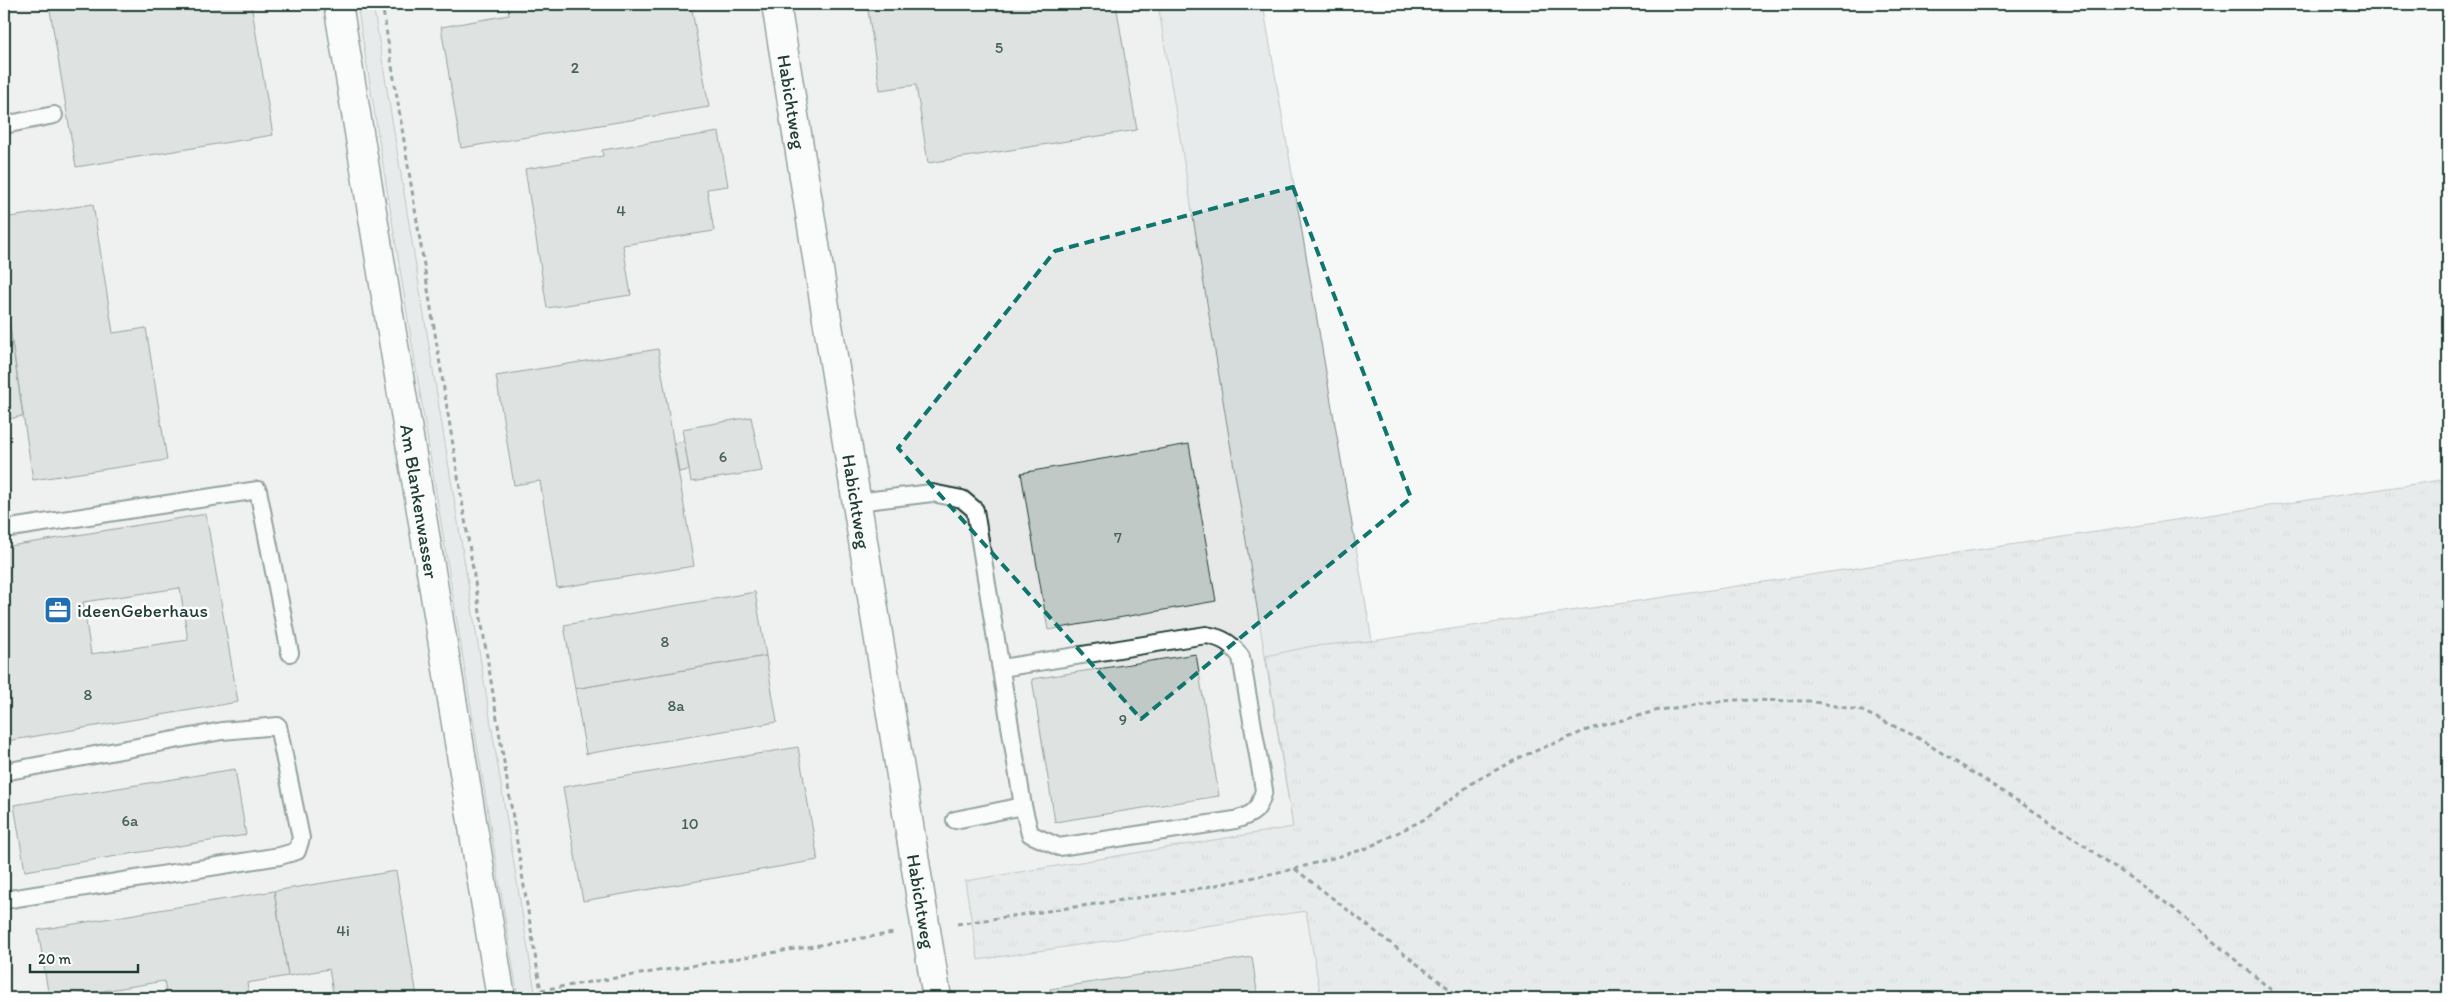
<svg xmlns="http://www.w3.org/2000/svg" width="2452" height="1002" font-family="Itim,sans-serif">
<defs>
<pattern id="park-tufts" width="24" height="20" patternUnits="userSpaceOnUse" patternTransform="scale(1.25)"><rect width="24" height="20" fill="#d6dcdb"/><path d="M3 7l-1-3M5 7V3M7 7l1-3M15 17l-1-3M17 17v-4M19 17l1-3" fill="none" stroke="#b7bebd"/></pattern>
</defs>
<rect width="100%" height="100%" fill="#f6f7f7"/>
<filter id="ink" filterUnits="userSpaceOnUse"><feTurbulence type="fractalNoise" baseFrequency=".02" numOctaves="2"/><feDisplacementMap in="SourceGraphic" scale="10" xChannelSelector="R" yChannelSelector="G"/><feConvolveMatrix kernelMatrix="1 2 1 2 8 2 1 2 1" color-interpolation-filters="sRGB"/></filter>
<g filter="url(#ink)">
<path fill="#e6e9e8" d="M 4,4 L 1158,4 L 1293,827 L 965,881 L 978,960 L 1306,911 L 1321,998 L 4,998 Z"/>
<g fill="#d6dcdb" stroke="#7a8c88">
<path d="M 357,4 L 373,4 L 536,998 L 518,998 Z"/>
<path d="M 1158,4 L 1263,4 L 1372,641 L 1346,643 L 1293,827 Z"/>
</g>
<path fill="url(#park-tufts)" stroke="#7a8c88" d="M 2448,479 L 2448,998 L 1321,998 L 1306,911 L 978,960 L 965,881 L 1293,827 L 1266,656 L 1313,646 L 1372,641 Z"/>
<g fill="#c0c9c6" stroke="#1f3d34" fill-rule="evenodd">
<path d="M 49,4 L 251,4 L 273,135 L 76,167 Z"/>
<path d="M 507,4 L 691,4 L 709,107 L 461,148 L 441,27 L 509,15 Z"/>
<path d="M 908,4 L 1116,4 L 1137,130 L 928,163 L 916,85 L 880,90 L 868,10 Z"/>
<path d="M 719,132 L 728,186 L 707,189 L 714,231 L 623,245 L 631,295 L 547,308 L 525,169 L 603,156 L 602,150 Z"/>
<path d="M 93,204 L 113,333 L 146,328 L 167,460 L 33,480 L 4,289 L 4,218 Z"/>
<path d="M 4,289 L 23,416 L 4,420 Z"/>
<path d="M 658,349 L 694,566 L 557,588 L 540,481 L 514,485 L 496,376 Z"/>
<path d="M 751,417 L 762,471 L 691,482 L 682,429 Z"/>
<path d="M 684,441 L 689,470 L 679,472 L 674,443 Z"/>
<path d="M 1189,444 L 1216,601 L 1048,630 L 1021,473 Z"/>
<path d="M 206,514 L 238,702 L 7,741 L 4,725 L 4,547 ZM 180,588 L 188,640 L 91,654 L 83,602 Z"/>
<path d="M 755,592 L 766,656 L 575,689 L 564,625 Z"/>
<path d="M 1196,654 L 1219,796 L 1055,822 L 1032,679 Z"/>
<path d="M 766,656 L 777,722 L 586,754 L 575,689 Z"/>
<path d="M 798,747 L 818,860 L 583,901 L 563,787 Z"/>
<path d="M 235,769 L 246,835 L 25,871 L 14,805 Z"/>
<path d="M 396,871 L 417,996 L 401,998 L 334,998 L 329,969 L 288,976 L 274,891 Z"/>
<path d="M 274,891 L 288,976 L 247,983 L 250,998 L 167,998 L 164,981 L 61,998 L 49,998 L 38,930 Z"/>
<path d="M 1252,957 L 1258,998 L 1051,998 L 1050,989 Z"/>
</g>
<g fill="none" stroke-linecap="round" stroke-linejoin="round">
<defs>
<g id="lane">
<path d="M 4,125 L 54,115"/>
<path d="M 857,502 L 932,493 L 962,499 L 975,510 L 1023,806 L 1030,834 L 1059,847 L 1235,820 C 1255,814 1259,810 1264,790 L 1241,657 C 1231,643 1223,638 1206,635 L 1002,668"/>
<path d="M 4,529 L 258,490 L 290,653"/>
<path d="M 4,772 L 222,731 L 278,726 L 301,838 L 297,851 L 280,856 L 4,900"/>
<path d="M 955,820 L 1023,806"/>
</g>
<g id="street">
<path id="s1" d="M 776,4 L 937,998"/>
</g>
<g id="secondary">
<path id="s2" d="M 338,4 L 501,998"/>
</g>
</defs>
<use href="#lane" stroke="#1f3d34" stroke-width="20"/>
<use href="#street" stroke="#1f3d34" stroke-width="31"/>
<use href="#secondary" stroke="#1f3d34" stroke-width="31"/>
<g stroke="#1f3d34" stroke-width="3" stroke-dasharray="5 4" stroke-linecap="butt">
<path d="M 382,4 L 542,998"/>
<path d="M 1295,869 L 1461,998"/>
<path d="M 957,924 L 1192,890 L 1294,869 L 1365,849 L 1425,819 L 1475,781 L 1523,756 L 1587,730 L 1659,710 L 1733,700 L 1809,701 L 1862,711 L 1915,736 L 2057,826 L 2173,908 L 2281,998"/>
<path d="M 541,990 L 894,933"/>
</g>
<use href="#lane" stroke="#fff" stroke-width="16"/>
<use href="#street" stroke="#fff" stroke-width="28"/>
<use href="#secondary" stroke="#fff" stroke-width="28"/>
</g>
</g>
<path d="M0 0H2452V1002H0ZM 1293,187 L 1411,498 L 1141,719 L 898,448 L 1055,251 Z" fill="#f6f7f7" fill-opacity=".55" fill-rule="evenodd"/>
<path fill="none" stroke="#0f766e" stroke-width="4" stroke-dasharray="10 6" stroke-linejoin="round" d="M 1293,187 L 1411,498 L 1141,719 L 898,448 L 1055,251 Z"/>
<defs>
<symbol id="office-square" viewBox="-11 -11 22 22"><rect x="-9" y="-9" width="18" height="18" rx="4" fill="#1f6fb2" stroke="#fff"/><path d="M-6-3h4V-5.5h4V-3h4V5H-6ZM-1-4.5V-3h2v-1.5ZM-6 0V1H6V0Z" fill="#fff"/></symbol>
</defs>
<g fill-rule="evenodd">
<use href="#office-square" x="42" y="594" width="32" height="32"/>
</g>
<g text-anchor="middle" stroke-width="5" stroke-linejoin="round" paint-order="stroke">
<g font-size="16" fill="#476058">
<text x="999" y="53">5</text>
<text x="575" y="73">2</text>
<text x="621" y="216">4</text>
<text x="723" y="462">6</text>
<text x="1118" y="543">7</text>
<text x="665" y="647">8</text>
<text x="88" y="700">8</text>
<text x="676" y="711">8a</text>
<text x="1123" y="725">9</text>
<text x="130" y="826">6a</text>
<text x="690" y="829">10</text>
<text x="343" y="936">4i</text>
</g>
<g font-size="19" fill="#1f3d34" stroke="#fff">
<text dy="7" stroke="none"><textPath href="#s1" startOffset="99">Habichtweg</textPath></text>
<text dy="7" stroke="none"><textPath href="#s2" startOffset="504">Am Blankenwasser</textPath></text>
<text dy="7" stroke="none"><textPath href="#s1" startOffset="504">Habichtweg</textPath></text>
<text dy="7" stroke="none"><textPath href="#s1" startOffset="909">Habichtweg</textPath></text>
</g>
<g font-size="19" fill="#1f3d34" stroke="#fff" text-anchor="start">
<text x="77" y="617">ideenGeberhaus</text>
</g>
</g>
<rect width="2452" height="1002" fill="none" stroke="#fff" stroke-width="20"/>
<rect x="10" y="10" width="2432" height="982" fill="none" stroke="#1f3d34" stroke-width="2" filter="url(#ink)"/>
<path d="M30 964v8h108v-8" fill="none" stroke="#1f3d34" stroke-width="2.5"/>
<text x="38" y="964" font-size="15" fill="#1f3d34" stroke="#ffffff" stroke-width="4" paint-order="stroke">20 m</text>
</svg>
